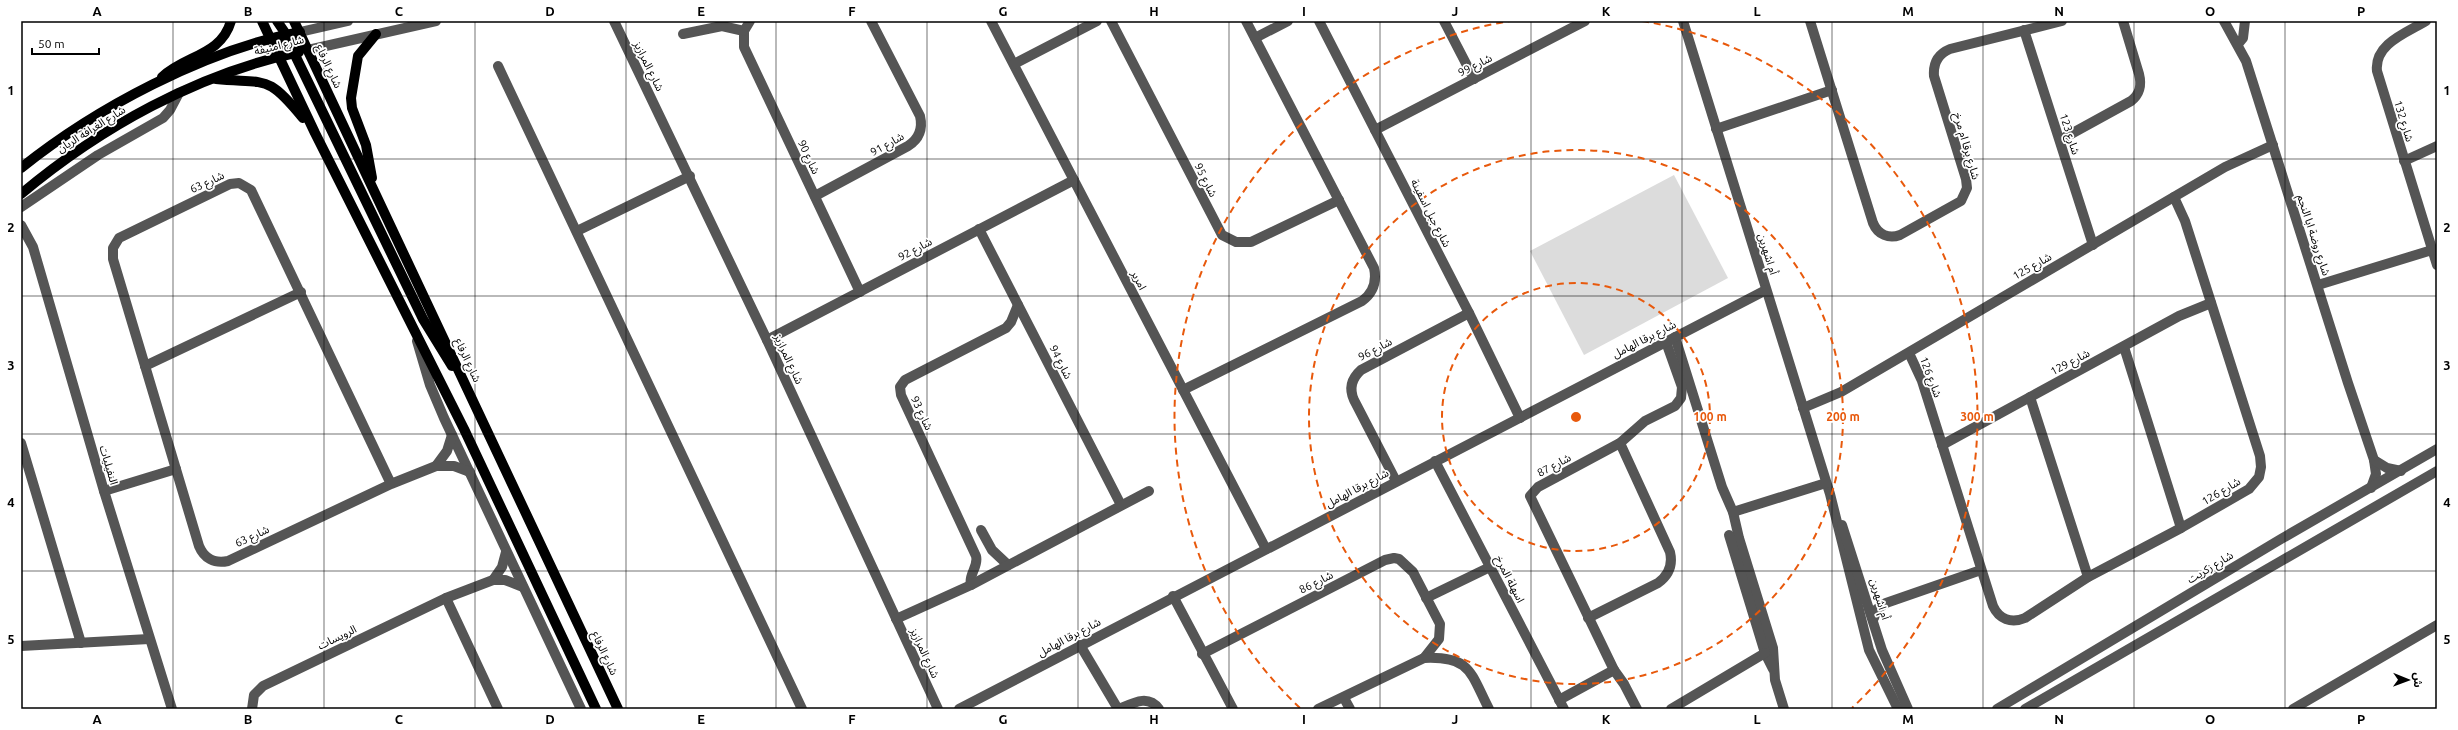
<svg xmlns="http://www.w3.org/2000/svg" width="2458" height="730" font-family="Ubuntu,'Noto Sans Arabic',sans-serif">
<rect width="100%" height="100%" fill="#fff"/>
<path fill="#dcdcdc" d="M 1674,175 L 1728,278 L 1584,355 L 1530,251 Z"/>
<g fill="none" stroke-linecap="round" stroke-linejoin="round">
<g stroke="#555" stroke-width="10">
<path d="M 614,21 L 767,340 L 938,709"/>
<path d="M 750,21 L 744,31 L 744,47 L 860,292"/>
<path d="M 991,21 L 1266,549"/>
<path d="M 1111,21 L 1222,235 L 1236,242 L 1251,242 L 1339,200"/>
<path d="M 1319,21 L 1469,313 L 1520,418"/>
<path d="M 1444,21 L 1474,79"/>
<path d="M 1683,21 L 1830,494 L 1869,650 L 1898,709"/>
<path d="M 1810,21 L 1873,223 C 1878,235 1889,239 1900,235 L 1961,201 L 1967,188 L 1966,179 L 1934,76 C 1933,63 1938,54 1950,49 L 2062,21"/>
<path d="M 2224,21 L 2246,61 L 2348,383 L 2374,460 L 2376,474 L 2371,488"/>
<path d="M 2426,21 C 2406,33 2374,44 2377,71 L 2437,265"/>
<path d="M 2024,30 L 2093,245"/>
<path d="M 300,32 L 348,21"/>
<path d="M 683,34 L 722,26 L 744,31"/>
<path d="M 1255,38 L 1288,21"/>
<path d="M 2238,44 L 2243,38 L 2245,21"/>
<path d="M 308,50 L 436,21"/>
<path d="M 1014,64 L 1097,21"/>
<path d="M 498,66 L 802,709"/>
<path d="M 1716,129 L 1832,90"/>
<path d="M 1375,130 L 1585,21"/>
<path d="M 2060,140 L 2131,101 C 2140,94 2142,86 2139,74 L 2123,21"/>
<path d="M 2404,161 L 2437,146"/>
<path d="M 815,196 L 908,146 C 919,139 923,129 920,116 L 871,21"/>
<path d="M 21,207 L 98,155 L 163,118 L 170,110 L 179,93"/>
<path d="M 21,225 L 33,247 L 104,491 L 172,709"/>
<path d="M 979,229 L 1121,505"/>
<path d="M 577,231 L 690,176"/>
<path d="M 2318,285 L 2432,250"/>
<path d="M 1675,337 L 1722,487 L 1733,512 L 1739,538 L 1773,648 L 1775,680 L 1784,709"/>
<path d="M 767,340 L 1074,180"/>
<path d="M 417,341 L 430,385 L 444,418 L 581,709"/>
<path d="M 2124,347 L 2181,528"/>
<path d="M 1909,353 L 1922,381 L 1993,606 C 1999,619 2011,624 2025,618 L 2088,577 L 2181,528 L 2249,489 L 2259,477 L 2261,467 L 2260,456 L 2185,221 L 2174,197"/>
<path d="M 145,366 L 301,292"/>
<path d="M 1183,390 L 1362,301 C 1373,293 1377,282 1374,268 L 1246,21"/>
<path d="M 2030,397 L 2088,577"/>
<path d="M 1803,408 L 1841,392 L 2225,167 L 2273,145"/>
<path d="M 21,443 L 81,643"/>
<path d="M 1942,445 L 2179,316 L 2211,303"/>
<path d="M 2374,460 L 2387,468 L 2401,471"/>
<path d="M 1435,461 L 1564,709"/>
<path d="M 436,466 L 447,451 L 452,435"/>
<path d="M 1396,481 L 1354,400 C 1349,389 1351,379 1361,370 L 1469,313"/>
<path d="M 391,484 L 251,190 L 239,183 L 230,184 L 119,238 L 113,248 L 113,259 L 199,546 C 204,558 214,564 228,561 L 391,484 L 436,466 L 454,466 L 470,472"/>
<path d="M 104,491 L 176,469"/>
<path d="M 1733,512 L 1826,483"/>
<path d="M 1842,525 L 1882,650 L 1908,709"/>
<path d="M 981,530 L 992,550 L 1008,565"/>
<path d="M 1729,535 L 1765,653 L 1773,669"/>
<path d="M 493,580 L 502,567 L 506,552"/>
<path d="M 971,585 C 968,574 979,567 976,556 L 901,395 L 900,387 L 905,380 L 1006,328 L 1011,322 L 1018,305"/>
<path d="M 1173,596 L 1233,709"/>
<path d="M 446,598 L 498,709"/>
<path d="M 1426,598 L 1490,567"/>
<path d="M 1588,618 L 1658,583 C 1669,575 1673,565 1670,552 L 1620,443"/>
<path d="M 1874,618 L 1877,609 L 1886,603 L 1981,570"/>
<path d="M 896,619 L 971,585 L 1149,491"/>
<path d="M 1080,645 L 1118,709"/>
<path d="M 21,646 L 149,639"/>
<path d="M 1202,654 L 1385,560 L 1394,558 L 1399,559 L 1413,572 L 1440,624 L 1439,639 L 1424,658 L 1318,709"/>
<path d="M 1424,658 C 1471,656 1470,672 1489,709"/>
<path d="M 1614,670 L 1530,496 L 1538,487 L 1620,443 L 1645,421 L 1675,406 L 1681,398 L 1682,387 L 1666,342"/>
<path d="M 1344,698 L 1350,709"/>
<path d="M 1559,700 L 1614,670 L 1624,684 L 1637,709"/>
<path d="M 252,709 L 254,695 L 263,686 L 446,598 L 493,580 L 505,580 L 523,587"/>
<path d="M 959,709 L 1766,290"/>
<path d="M 1119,709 C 1133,703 1148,694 1159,709"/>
<path d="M 1671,709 L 1765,653"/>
<path d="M 1997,709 L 2281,539 L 2437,449"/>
<path d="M 2025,709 L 2437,471"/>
<path d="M 2293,709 L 2437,625"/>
</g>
<g stroke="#000" stroke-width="10">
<path d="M 262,21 L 315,133 L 464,429 L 596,709"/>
<path d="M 277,21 L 290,40 L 308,50"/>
<path d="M 294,21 L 618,709"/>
<path d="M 270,39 L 281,41 L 294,53 L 423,319 L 452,366"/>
<path d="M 162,77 C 185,55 221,56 231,21"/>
<path d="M 216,79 C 268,84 267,74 303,118"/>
<path d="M 21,168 C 96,108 205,50 300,32"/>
<path d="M 372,178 L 366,145 L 352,108 L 351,98 L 358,56 L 376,34"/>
<path d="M 21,194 C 101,127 197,74 299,52"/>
</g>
</g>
<path fill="none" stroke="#000" stroke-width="1" stroke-opacity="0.55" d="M 173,21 L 173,709M 324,21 L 324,709M 475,21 L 475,709M 626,21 L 626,709M 776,21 L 776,709M 927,21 L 927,709M 1078,21 L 1078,709M 1229,21 L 1229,709M 1380,21 L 1380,709M 1531,21 L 1531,709M 1682,21 L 1682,709M 1832,21 L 1832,709M 1983,21 L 1983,709M 2134,21 L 2134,709M 2285,21 L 2285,709M 21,159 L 2437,159M 21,296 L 2437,296M 21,434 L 2437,434M 21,571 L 2437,571"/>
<g fill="none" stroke="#e8590c" stroke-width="2" stroke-dasharray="7 5">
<circle cx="1576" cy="417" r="134"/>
<circle cx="1576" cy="417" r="267"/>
<path d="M1300 708A401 401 0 0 1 1510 21M1642 21A401 401 0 0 1 1852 708"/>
</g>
<g text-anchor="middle" stroke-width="3.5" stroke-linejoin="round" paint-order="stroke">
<g font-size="11" fill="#000" stroke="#fff">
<text transform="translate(279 45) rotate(-14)" y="4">شارع امنيفة</text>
<text transform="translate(1475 65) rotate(-27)" y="4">شارع 99</text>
<text transform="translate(329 66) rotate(65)" y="4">شارع الرفاع</text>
<text transform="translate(649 66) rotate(64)" y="4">شارع المرازيز</text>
<text transform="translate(2404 121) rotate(73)" y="4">شارع 132</text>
<text transform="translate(91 129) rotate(-32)" y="4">شارع الغرافة الريان</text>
<text transform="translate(2070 134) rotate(72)" y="4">شارع 123</text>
<text transform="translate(887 144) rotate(-29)" y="4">شارع 91</text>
<text transform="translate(1967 146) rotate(74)" y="4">شارع برقا ام مرخ</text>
<text transform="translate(809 157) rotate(65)" y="4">شارع 90</text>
<text transform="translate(1206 180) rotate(63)" y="4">شارع 95</text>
<text transform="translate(207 182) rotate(-25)" y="4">شارع 63</text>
<text transform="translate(1431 213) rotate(63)" y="4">شارع جبل اسفينة</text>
<text transform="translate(2314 235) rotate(72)" y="4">شارع روضة ابا النجم</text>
<text transform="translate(915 249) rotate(-28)" y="4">شارع 92</text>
<text transform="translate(1768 254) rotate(73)" y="4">أم اشهرين</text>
<text transform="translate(2032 266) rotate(-30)" y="4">شارع 125</text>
<text transform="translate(1139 280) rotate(63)" y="4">امرير</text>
<text transform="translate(1644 339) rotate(-27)" y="4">شارع برقا الهامل</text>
<text transform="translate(1375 349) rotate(-28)" y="4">شارع 96</text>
<text transform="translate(789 359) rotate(65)" y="4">شارع المرازيز</text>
<text transform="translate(468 360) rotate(65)" y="4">شارع الرفاع</text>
<text transform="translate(1061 362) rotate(63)" y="4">شارع 94</text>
<text transform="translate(2070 362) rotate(-28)" y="4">شارع 129</text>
<text transform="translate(1931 377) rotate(69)" y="4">شارع 126</text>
<text transform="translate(922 413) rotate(65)" y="4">شارع 93</text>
<text transform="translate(109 465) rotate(74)" y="4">النفيليات</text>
<text transform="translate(1554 465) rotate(-28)" y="4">شارع 87</text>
<text transform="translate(1357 488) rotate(-28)" y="4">شارع برقا الهامل</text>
<text transform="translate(2221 491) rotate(-31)" y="4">شارع 126</text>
<text transform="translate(252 536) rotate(-25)" y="4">شارع 63</text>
<text transform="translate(2210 567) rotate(-31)" y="4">شارع زكريت</text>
<text transform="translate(1510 579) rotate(63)" y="4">اسهلة المرخ</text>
<text transform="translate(1316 582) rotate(-27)" y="4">شارع 86</text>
<text transform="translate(1880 599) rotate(73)" y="4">أم اشهرين</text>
<text transform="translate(337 637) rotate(-26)" y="4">الرويسات</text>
<text transform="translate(1069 637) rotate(-28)" y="4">شارع برقا الهامل</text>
<text transform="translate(605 653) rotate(65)" y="4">شارع الرفاع</text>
<text transform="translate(925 653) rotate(65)" y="4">شارع المرازيز</text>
</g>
</g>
<circle cx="1576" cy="417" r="6" fill="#e8590c" stroke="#fff" stroke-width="2"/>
<g font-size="12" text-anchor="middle" font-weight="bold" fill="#e8590c" stroke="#fff" stroke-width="3.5" stroke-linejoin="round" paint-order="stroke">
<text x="1710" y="421">100 m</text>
<text x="1843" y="421">200 m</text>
<text x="1977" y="421">300 m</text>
</g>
<rect width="2458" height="730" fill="none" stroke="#ffffff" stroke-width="44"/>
<g transform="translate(2408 680) rotate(91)" stroke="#ffffff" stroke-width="3" paint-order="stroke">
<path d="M0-3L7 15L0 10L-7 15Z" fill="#000000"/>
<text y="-6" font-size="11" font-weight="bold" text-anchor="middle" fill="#000000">ش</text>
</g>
<path d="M32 48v6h67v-6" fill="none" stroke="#000000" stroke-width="2"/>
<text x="38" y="48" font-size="12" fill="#000000" stroke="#ffffff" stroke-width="3" paint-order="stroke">50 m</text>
<rect x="22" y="22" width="2414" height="686" fill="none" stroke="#000" stroke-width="1.5"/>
<g font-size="13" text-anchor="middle" font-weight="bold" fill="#000">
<text x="97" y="16">A</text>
<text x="248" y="16">B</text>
<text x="399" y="16">C</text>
<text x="550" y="16">D</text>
<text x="701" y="16">E</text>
<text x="852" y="16">F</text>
<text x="1003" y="16">G</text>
<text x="1154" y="16">H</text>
<text x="1304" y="16">I</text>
<text x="1455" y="16">J</text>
<text x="1606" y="16">K</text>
<text x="1757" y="16">L</text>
<text x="1908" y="16">M</text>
<text x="2059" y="16">N</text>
<text x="2210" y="16">O</text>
<text x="2361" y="16">P</text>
<text x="11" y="95">1</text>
<text x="2447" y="95">1</text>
<text x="11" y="232">2</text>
<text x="2447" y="232">2</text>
<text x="11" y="370">3</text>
<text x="2447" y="370">3</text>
<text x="11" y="507">4</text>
<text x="2447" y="507">4</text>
<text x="11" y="644">5</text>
<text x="2447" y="644">5</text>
<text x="97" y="724">A</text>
<text x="248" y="724">B</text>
<text x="399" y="724">C</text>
<text x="550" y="724">D</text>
<text x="701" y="724">E</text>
<text x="852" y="724">F</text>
<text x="1003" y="724">G</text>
<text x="1154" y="724">H</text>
<text x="1304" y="724">I</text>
<text x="1455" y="724">J</text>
<text x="1606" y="724">K</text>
<text x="1757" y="724">L</text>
<text x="1908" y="724">M</text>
<text x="2059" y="724">N</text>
<text x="2210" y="724">O</text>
<text x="2361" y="724">P</text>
</g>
</svg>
